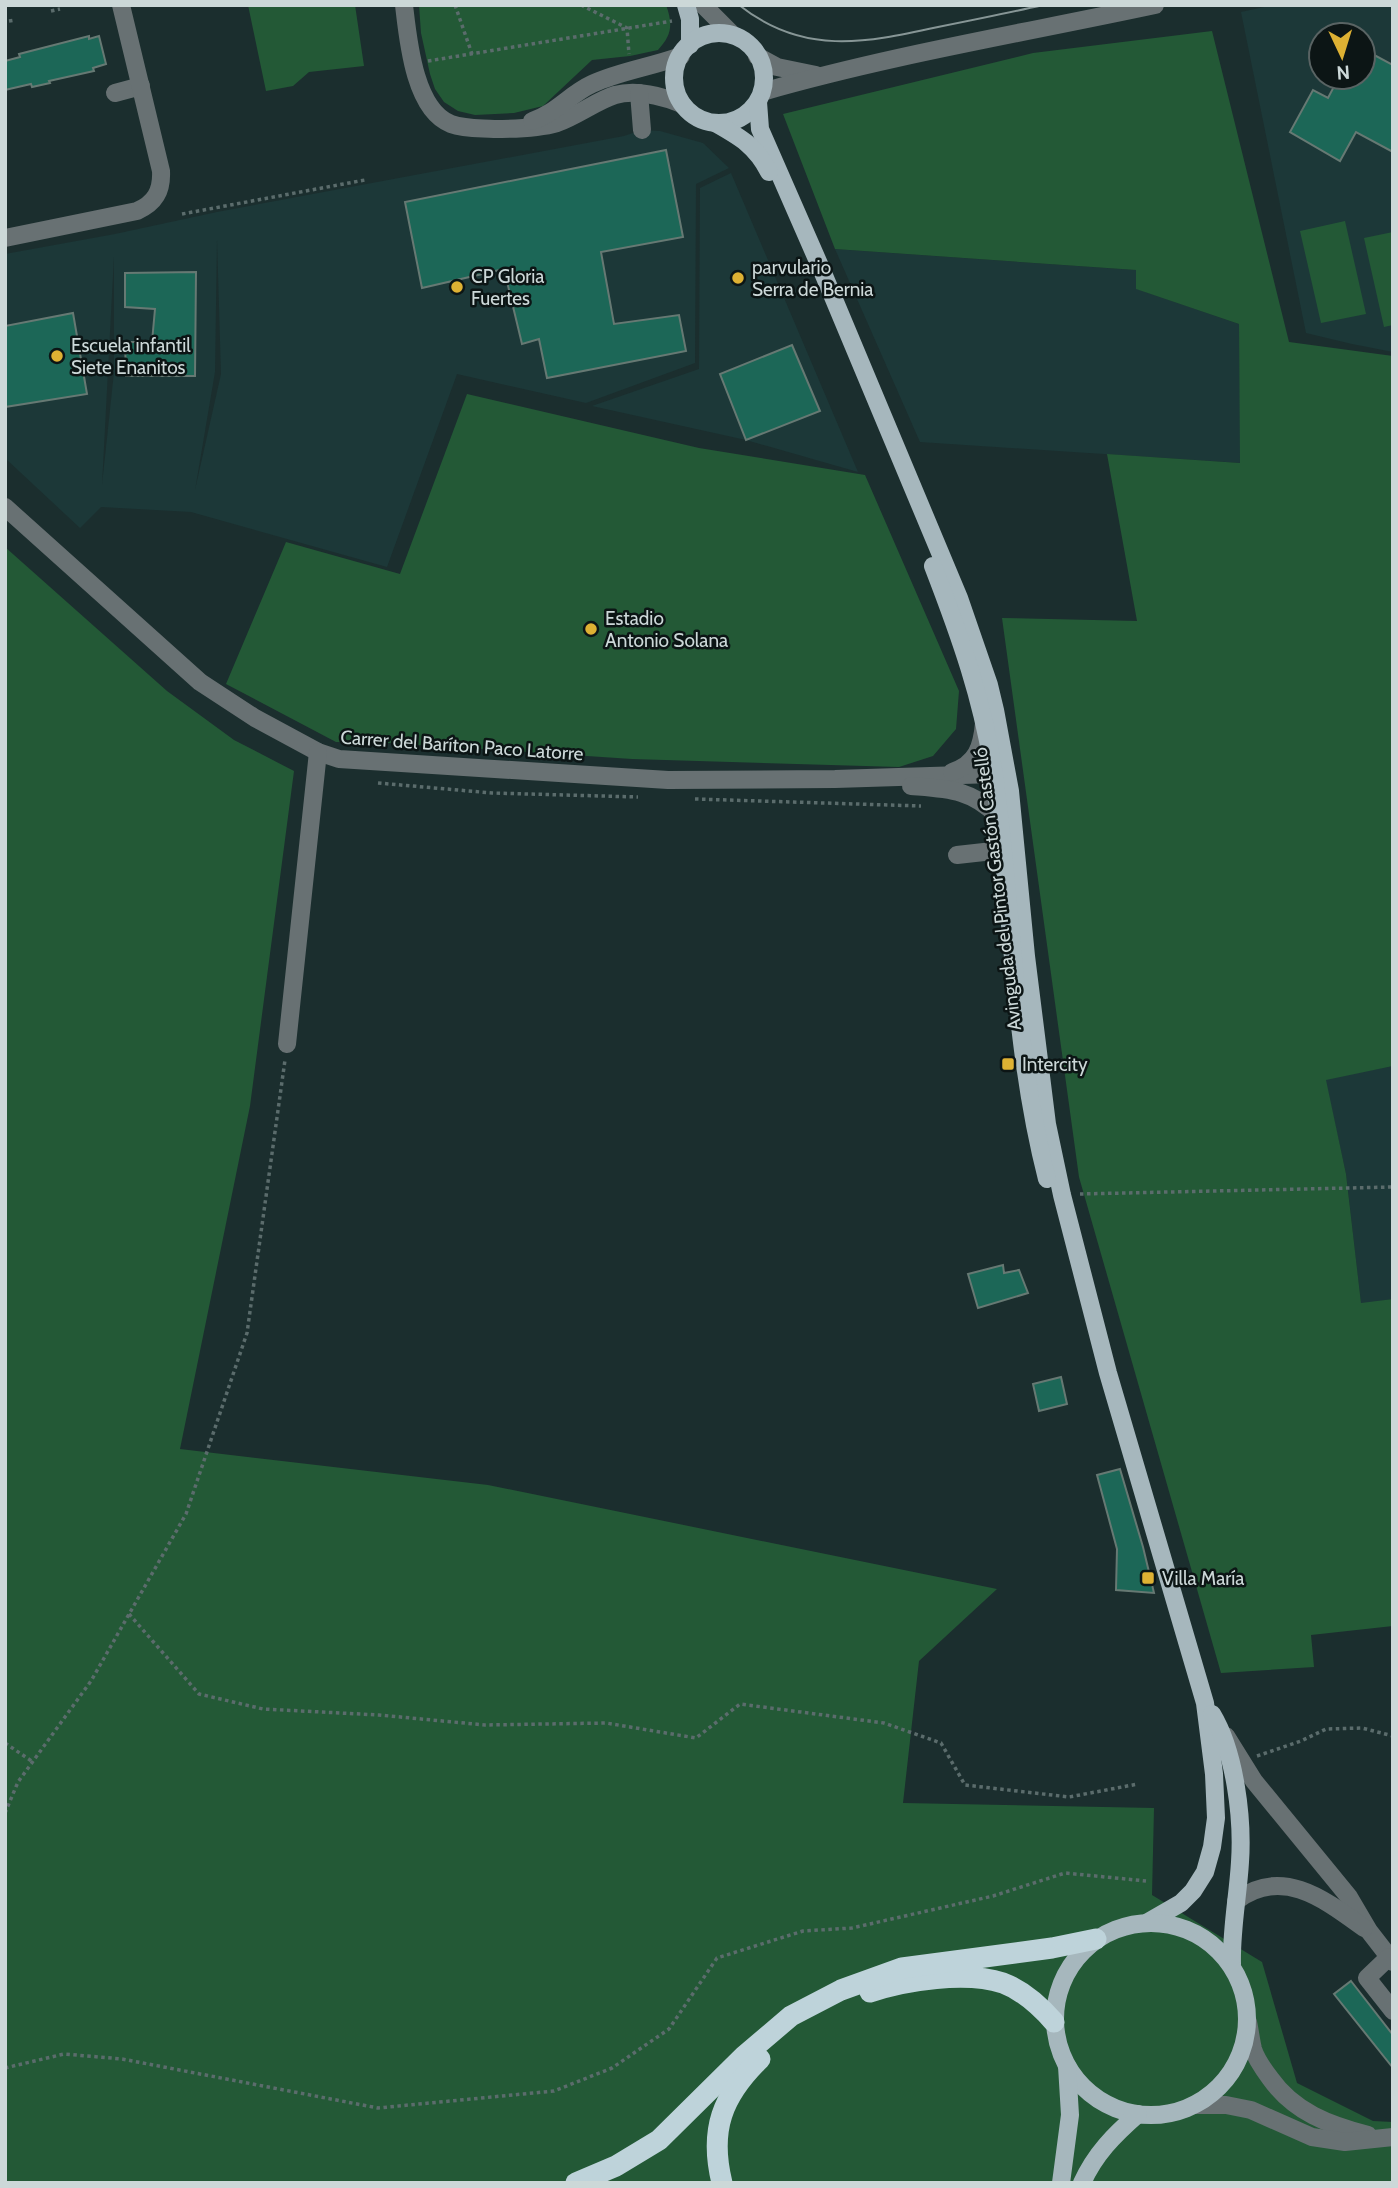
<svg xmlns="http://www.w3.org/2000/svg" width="1398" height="2188" font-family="Cabin,sans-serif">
<rect width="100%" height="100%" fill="#1b2e2e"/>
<g fill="#1c3838" fill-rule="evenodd">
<path d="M 1273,5 L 1393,5 L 1393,352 L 1352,344 L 1306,333 L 1241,12 ZM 1321,35 L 1363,35 L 1363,77 L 1321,77 Z"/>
<path d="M 642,130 L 660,131 L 703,143 L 729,168 L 696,184 L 695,363 L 586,403 L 457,374 L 387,567 L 191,512 L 101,507 L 80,528 L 5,458 L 5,254 L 115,234 L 217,212 L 624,136 ZM 217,239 L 221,374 L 195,490 L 215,372 ZM 114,256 L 114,372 L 102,485 Z"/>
<path d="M 731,173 L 858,472 L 746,440 L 592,406 L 699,369 L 700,188 Z"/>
<path d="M 835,249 L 1136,270 L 1137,289 L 1239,324 L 1241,463 L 920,442 Z"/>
<path d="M 1393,1066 L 1393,1299 L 1361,1304 L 1346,1174 L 1325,1079 Z"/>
</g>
<g fill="#235936">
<path d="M 248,5 L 355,5 L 364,66 L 309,72 L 293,86 L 266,91 Z"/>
<path d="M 419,5 L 666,5 C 673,24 672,35 658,50 L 630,56 L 592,60 L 543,106 L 514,113 L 475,115 L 458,111 L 444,102 L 435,89 L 430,74 L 421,33 Z"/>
<path d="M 1212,31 L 1289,342 L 1393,356 L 1393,1066 L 1326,1080 L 1346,1174 L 1361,1303 L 1393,1299 L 1393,1626 L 1311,1635 L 1314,1667 L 1221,1673 L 1079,1177 L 1002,618 L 1137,621 L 1107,454 L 1240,463 L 1239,324 L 1136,289 L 1136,270 L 835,249 L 783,114 L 1033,53 Z"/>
<path d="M 1345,221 L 1366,314 L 1321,323 L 1300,231 Z"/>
<path d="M 1393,232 L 1393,325 L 1384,327 L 1364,238 Z"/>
<path d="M 467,394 L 699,448 L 865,475 L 959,691 L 956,729 L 933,756 L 899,767 L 632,759 L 390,743 L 336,742 L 226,684 L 286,542 L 400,574 Z"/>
<path d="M 5,547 L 167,691 L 234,740 L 294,771 L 250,1106 L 180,1449 L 488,1485 L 997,1589 L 919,1661 L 903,1803 L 1154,1808 L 1152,1895 L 1262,1962 L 1297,2083 L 1373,2121 L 1393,2122 L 1393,2183 L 5,2183 Z"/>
</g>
<g fill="#1c6757" stroke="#667973" stroke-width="2">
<path d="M 89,36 L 89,39 L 99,36 L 106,64 L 93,68 L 94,71 L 49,81 L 50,83 L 32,87 L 31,84 L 5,90 L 5,61 L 20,57 L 19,54 Z"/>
<path d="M 1363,49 L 1393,65 L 1393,152 L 1356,132 L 1340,161 L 1290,132 L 1313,90 L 1328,98 L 1339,77 L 1363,77 Z"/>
<path d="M 666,150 L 683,237 L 601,252 L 614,324 L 679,315 L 686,351 L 547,378 L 539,339 L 522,344 L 504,269 L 422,288 L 405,202 Z"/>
<path d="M 196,272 L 195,376 L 126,376 L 125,342 L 152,342 L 155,309 L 125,307 L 125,273 Z"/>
<path d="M 73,313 L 87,394 L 5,407 L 5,326 Z"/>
<path d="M 792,345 L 820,411 L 746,440 L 720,374 Z"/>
<path d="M 1003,1265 L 1004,1273 L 1019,1270 L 1028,1293 L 978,1308 L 968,1274 Z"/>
<path d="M 1061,1377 L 1067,1404 L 1039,1411 L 1033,1384 Z"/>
<path d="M 1120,1469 L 1143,1547 L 1154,1593 L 1116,1590 L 1117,1549 L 1097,1475 Z"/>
<path d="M 1351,1981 L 1393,2035 L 1393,2068 L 1334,1994 Z"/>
</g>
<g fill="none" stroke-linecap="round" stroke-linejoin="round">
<g stroke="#5b6c6c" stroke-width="3.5" stroke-dasharray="3.5 3.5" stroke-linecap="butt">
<path d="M 455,5 L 472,54"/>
<path d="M 581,5 L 627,28 L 629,54"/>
<path d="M 51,11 L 60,9"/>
<path d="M 9,21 L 15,20"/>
<path d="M 428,61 L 672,21"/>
<path d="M 182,214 L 365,180"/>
<path d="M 378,783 L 492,793 L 638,797"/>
<path d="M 695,799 L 921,806"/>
<path d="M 1080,1194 L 1393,1187"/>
<path d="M 129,1614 L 199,1694 L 263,1709 L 379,1715 L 485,1725 L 606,1723 L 696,1738 L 740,1704 L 884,1723 L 941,1743 L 965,1785 L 1069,1797 L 1138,1784"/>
<path d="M 5,1743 L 33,1762"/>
<path d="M 1257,1756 L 1301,1741 L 1326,1729 L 1362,1728 L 1393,1736"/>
<path d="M 5,1813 L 18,1782 L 91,1681 L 186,1514 L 247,1333 L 285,1060"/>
<path d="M 5,2068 L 64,2054 L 122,2059 L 378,2108 L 554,2091 L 612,2068 L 669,2029 L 717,1958 L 803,1931 L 852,1928 L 993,1896 L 1065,1873 L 1146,1881"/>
</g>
<g stroke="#687173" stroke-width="18">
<path d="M 404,5 C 408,39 414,110 451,124 C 465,129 479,128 494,129 C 511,129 540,128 557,123 C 577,116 598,100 615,95 C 637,89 661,96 682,104"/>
<path d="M 703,5 L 733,35"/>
<path d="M 757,56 L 777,67 L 816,75"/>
<path d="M 762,92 C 891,55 1024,33 1155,5"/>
<path d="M 115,93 L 141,86"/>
<path d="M 639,93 L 642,130"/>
<path d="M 532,121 C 555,114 570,94 592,84 C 620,71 651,67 681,56"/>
<path d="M 5,238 L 137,211 C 155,203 162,191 161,171 L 121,5"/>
<path d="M 5,507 L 200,682 L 255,718 L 318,752 L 339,759 L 668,780 L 835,779 L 994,774"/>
<path d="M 952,772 C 977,764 982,746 984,723"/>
<path d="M 911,786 C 948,789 971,789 998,816"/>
<path d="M 957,855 L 1002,850"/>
<path d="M 287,1044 L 318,752"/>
<path d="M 1226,1736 L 1254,1781 L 1349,1897 L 1369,1931 L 1393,1962"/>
<path d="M 1236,1901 C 1282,1866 1324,1899 1364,1928"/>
<path d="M 1389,1957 L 1367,1978 L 1393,2011"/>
<path d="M 1248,2022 C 1250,2031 1251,2041 1253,2049 C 1256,2059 1264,2070 1270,2078 C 1294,2112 1329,2125 1368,2135"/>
<path d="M 1196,2105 L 1226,2105 L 1251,2110 L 1312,2137 L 1345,2142 L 1393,2137"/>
</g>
<g stroke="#a6b7bd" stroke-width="18">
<path d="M 686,5 L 690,19 L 690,45"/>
<circle cx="719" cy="78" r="45"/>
<path d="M 758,102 L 760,129 L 823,273 L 959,598 L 989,685 L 995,710 L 1010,791 L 1026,956 L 1047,1124 L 1062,1195 L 1108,1373 L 1205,1703 L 1214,1774 L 1216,1818 L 1212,1847 L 1205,1872 L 1193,1891 L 1181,1903 L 1148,1922"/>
<path d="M 715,123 C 740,137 756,146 769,172"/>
<path d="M 933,566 C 960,636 983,700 994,775 C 1013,909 1013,1047 1047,1179"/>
<path d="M 1212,1714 C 1235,1752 1243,1818 1240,1862 C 1238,1896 1231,1930 1232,1964"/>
<circle cx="1151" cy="2019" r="96"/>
<path d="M 1061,2183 L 1070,2115 L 1067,2066"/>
<path d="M 1082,2183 C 1095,2154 1114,2135 1138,2114"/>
</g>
<g stroke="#bed3da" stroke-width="21">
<path d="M 870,1992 C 906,1980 966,1971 1003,1983 C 1024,1991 1040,2006 1054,2022"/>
<path d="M 576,2183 L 616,2166 L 659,2140 L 744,2056 L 791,2016 L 841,1990 L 902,1968 L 1052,1948 L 1096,1939"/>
<path d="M 722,2183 C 709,2130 722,2096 760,2059"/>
</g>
<path stroke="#879696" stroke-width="2" d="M 739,5 C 803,56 865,43 938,27 C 973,20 1008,13 1043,5"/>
</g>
<g fill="#deb133" stroke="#0c1515" stroke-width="2.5">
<circle cx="738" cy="278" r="7"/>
<circle cx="457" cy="287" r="7"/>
<circle cx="57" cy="356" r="7"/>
<circle cx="591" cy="629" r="7"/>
<rect x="1001" y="1057" width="14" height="14" rx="3.5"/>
<rect x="1141" y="1571" width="14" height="14" rx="3.5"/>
</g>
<g text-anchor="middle" stroke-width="5" stroke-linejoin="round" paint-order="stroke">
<g font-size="19" fill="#ccd8d8" stroke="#0c1515" text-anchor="start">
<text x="752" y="274">parvulario<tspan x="752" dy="22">Serra de Bernia</tspan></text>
<text x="471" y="283">CP Gloria<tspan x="471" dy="22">Fuertes</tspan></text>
<text x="71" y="352">Escuela infantil<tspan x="71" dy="22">Siete Enanitos</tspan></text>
<text x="605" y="625">Estadio<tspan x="605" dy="22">Antonio Solana</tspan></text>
<text x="1022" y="1071">Intercity</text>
<text x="1162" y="1585">Villa María</text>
</g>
<g font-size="19" fill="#ccd8d8" stroke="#0c1515">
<text transform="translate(462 745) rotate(4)" y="7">Carrer del Baríton Paco Latorre</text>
<text transform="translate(997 889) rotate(-97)" y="7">Avinguda del Pintor Gastón Castelló</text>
</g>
</g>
<rect width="1398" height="2188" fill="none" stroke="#ccd8d8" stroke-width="14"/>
<g transform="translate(1342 56) rotate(176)"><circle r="33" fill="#0c1515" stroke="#596363" stroke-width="2"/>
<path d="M0-5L12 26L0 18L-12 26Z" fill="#deb133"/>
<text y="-10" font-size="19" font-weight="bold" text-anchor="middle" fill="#ccd8d8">N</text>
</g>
</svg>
